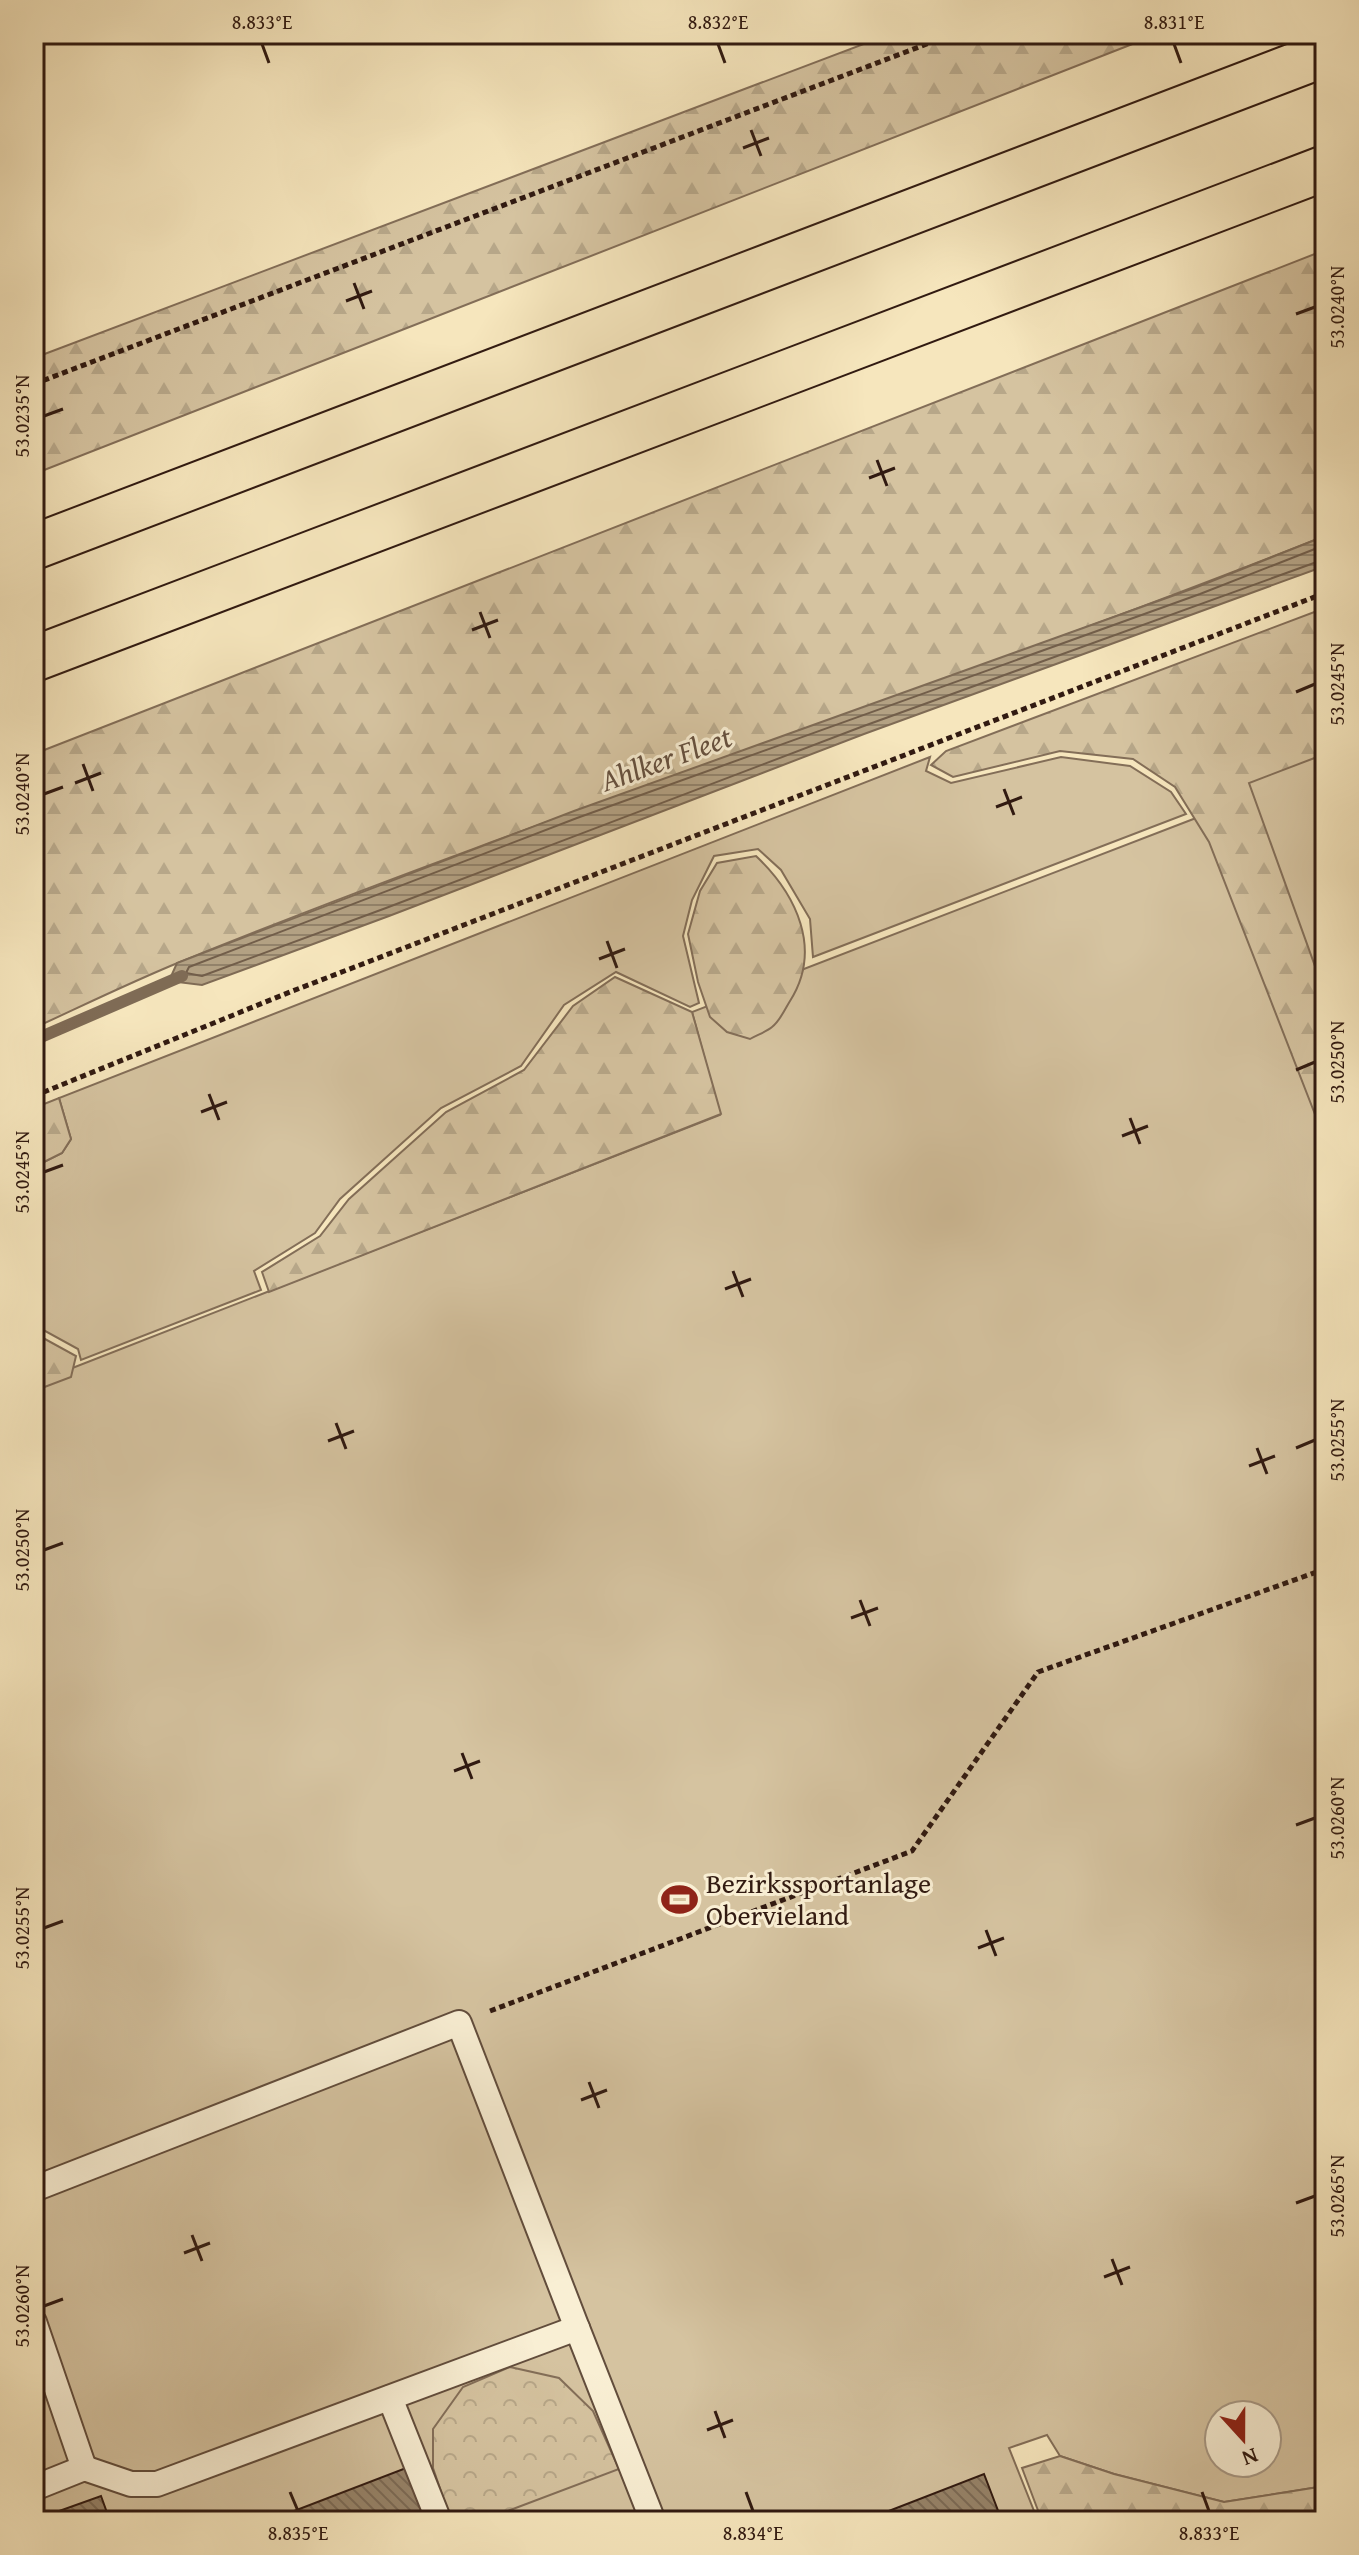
<svg xmlns="http://www.w3.org/2000/svg" width="1359" height="2555" font-family="'Gentium Book Plus',serif">
<defs>
<pattern id="forest-firs" width="22" height="20" patternUnits="userSpaceOnUse" patternTransform="scale(2)"><rect width="22" height="20" fill="#d5c3a0"/><path d="M5 1l3.5 6h-7zM16 11l3.5 6h-7z" fill="#b7a789"/></pattern>
<pattern id="park-crowns" width="20" height="18" patternUnits="userSpaceOnUse" patternTransform="scale(2)"><rect width="20" height="18" fill="#d5c3a0"/><path d="M2 6a3 3 0 1 1 6 0M12 15a3 3 0 1 1 6 0" fill="none" stroke="#b7a789"/></pattern>
<pattern id="water-rules" width="6" height="5" patternUnits="userSpaceOnUse" patternTransform="scale(2)"><rect width="6" height="5" fill="#b3a183"/><path d="M0 2.5h6" fill="none" stroke="#92826a"/></pattern>
<pattern id="building-back-hatch" width="6" height="6" patternUnits="userSpaceOnUse" patternTransform="scale(2)"><rect width="6" height="6" fill="#97846a"/><path d="M-1 5l2 2M0 0l6 6M5-1l2 2" fill="none" stroke="#7c6b56"/></pattern>
</defs>
<rect width="100%" height="100%" fill="#f6e6bd"/>
<filter id="stains"><feTurbulence type="fractalNoise" baseFrequency=".0025" numOctaves="4"/><feColorMatrix values="0 0 0 0 .2 0 0 0 0 .09 0 0 0 0 .02 0 0 0 .5 -.17"/></filter>
<radialGradient id="worn" r=".72"><stop offset=".6" stop-color="#630" stop-opacity="0"/><stop offset="1" stop-color="#630" stop-opacity=".3"/></radialGradient>
<g fill="#d5c3a0" stroke="#836e58" stroke-width="2" fill-rule="evenodd">
<path d="M 1325,743 L 1325,2486 L 1224,2502 L 1114,2474 L 1060,2456 L 1047,2435 L 1009,2448 L 1038,2521 L 34,2521 L 34,1383 L 720,1115 L 692,1012 L 1222,808 L 1218,783 ZM 1219,2415 L 1267,2415 L 1267,2463 L 1219,2463 Z"/>
<path d="M 930,757 L 926,771 L 951,783 L 1061,757 L 1130,766 L 1171,792 L 1186,814 L 813,957 L 810,919 L 781,870 L 758,849 L 714,856 L 692,900 L 683,936 L 699,1003 L 690,1007 L 616,972 L 564,1005 L 521,1066 L 441,1108 L 340,1199 L 315,1233 L 254,1271 L 261,1290 L 81,1360 L 78,1349 L 38,1327 L 34,1327 L 34,1167 L 62,1153 L 71,1139 L 59,1098 Z"/>
</g>
<g fill="url(#forest-firs)" stroke="#836e58" stroke-width="2">
<path d="M 890,34 L 1158,34 L 34,474 L 34,358 Z"/>
<path d="M 1325,250 L 1325,536 C 946,687 557,809 180,962 C 131,982 82,1006 34,1028 L 34,754 Z"/>
<path d="M 1325,608 L 1325,754 L 1249,783 L 1325,994 L 1325,1140 L 1209,842 L 1175,787 L 1133,759 L 1060,751 L 953,777 L 931,765 L 946,751 Z"/>
<path d="M 756,856 C 796,894 823,949 790,1001 C 785,1009 780,1021 772,1027 C 766,1032 757,1035 750,1039 L 727,1032 L 710,1017 L 698,982 L 688,934 L 700,891 L 717,863 Z"/>
<path d="M 615,977 L 692,1012 L 721,1114 L 269,1292 L 262,1272 L 320,1236 L 349,1199 L 446,1112 L 524,1070 L 573,1006 Z"/>
<path d="M 59,1098 L 71,1139 L 62,1153 L 34,1167 L 34,1108 Z"/>
<path d="M 34,1333 L 76,1356 L 71,1377 L 34,1391 Z"/>
<path d="M 1060,2456 L 1114,2474 L 1224,2502 L 1325,2486 L 1325,2521 L 1042,2521 L 1022,2468 Z"/>
</g>
<path fill="url(#park-crowns)" stroke="#836e58" stroke-width="2" d="M 510,2367 L 559,2378 L 593,2411 L 619,2469 L 481,2521 L 451,2521 L 433,2468 L 433,2429 L 463,2387 Z"/>
<path fill="url(#water-rules)" stroke="#7f6b55" stroke-width="2" d="M 1325,536 L 1325,566 L 864,734 L 389,916 L 202,985 L 169,981 L 177,963 L 574,811 L 1197,587 Z"/>
<g fill="none" stroke-linecap="round" stroke-linejoin="round">
<path stroke="#725e4a" stroke-width="2" d="M 1325,545 L 1200,594 L 577,818 L 189,967 L 186,973 L 202,976 L 386,908 L 861,727 L 1325,559"/>
<path stroke="#7f6b55" stroke-width="12" d="M 34,1040 L 182,976"/>
</g>
<g fill="url(#building-back-hatch)" stroke="#311a11" stroke-width="2">
<path d="M 406,2468 L 426,2521 L 268,2521 Z"/>
<path d="M 984,2474 L 1002,2521 L 863,2521 Z"/>
<path d="M 101,2496 L 110,2521 L 34,2521 L 34,2520 Z"/>
</g>
<g fill="none" stroke-linecap="round" stroke-linejoin="round">
<defs>
<g id="service">
<path d="M 34,2189 L 459,2023 L 577,2328 L 157,2484 L 131,2484 L 84,2468 L 34,2488"/>
<path d="M 34,2322 L 84,2468"/>
<path d="M 577,2328 L 653,2521"/>
<path d="M 390,2398 L 439,2521"/>
</g>
<g id="motorway">
<path d="M 34,547 L 1325,54"/>
<path d="M 34,659 L 1325,168"/>
</g>
</defs>
<use href="#service" stroke="#624d3c" stroke-width="28"/>
<use href="#motorway" stroke="#311a11" stroke-width="48"/>
<g stroke="#311a11" stroke-width="5" stroke-dasharray="6 4" stroke-linecap="butt">
<path d="M 34,384 L 953,34"/>
<path d="M 34,1096 L 290,992 L 1325,593"/>
<path d="M 490,2011 L 912,1851 L 1038,1672 L 1325,1569"/>
</g>
<use href="#service" stroke="#f9efd4" stroke-width="24"/>
<use href="#motorway" stroke="#f6e6bd" stroke-width="44"/>
</g>
<path fill="none" stroke="#311a11" stroke-width="3" d="M 262,44 L 269,63M 718,44 L 725,63M 1174,44 L 1181,63M 751,130 L 761,156M 743,148 L 769,138M 354,283 L 364,309M 346,301 L 372,291M 1296,314 L 1315,307M 44,416 L 63,409M 877,460 L 887,486M 869,478 L 895,468M 480,612 L 490,638M 472,630 L 498,620M 1296,692 L 1315,684M 83,764 L 93,791M 75,783 L 101,773M 1004,789 L 1014,815M 44,794 L 63,787M 996,807 L 1022,797M 607,941 L 617,968M 599,959 L 625,949M 1296,1070 L 1315,1062M 209,1094 L 219,1120M 201,1112 L 227,1102M 1130,1118 L 1140,1144M 1122,1136 L 1148,1126M 44,1172 L 63,1165M 733,1271 L 743,1297M 725,1289 L 751,1279M 336,1423 L 346,1449M 328,1441 L 354,1431M 1257,1448 L 1267,1474M 1296,1448 L 1315,1440M 1249,1466 L 1275,1456M 44,1550 L 63,1543M 860,1600 L 870,1626M 851,1618 L 878,1608M 462,1753 L 472,1779M 454,1771 L 480,1761M 1296,1825 L 1315,1818M 44,1928 L 63,1921M 986,1930 L 996,1956M 978,1948 L 1004,1938M 589,2082 L 599,2108M 581,2100 L 607,2090M 1296,2203 L 1315,2196M 192,2235 L 202,2261M 184,2253 L 210,2243M 1112,2259 L 1122,2285M 1104,2277 L 1130,2267M 44,2306 L 63,2299M 715,2411 L 725,2438M 707,2430 L 733,2420M 290,2492 L 298,2511M 746,2492 L 753,2511M 1202,2492 L 1209,2511"/>
<defs>
<symbol id="stadium-bare" viewBox="-9 -9 18 18"><path d="M0-5a6.5 5 0 1 0 0 10a6.5 5 0 1 0 0-10ZM-3.5-1.8h7v3.6h-7Z" fill="#8f2418" stroke="#f9efd4" stroke-width="2.5" paint-order="stroke"/></symbol>
</defs>
<g fill-rule="evenodd">
<use href="#stadium-bare" x="654" y="1874" width="51" height="51"/>
</g>
<g text-anchor="middle" stroke-width="6" stroke-linejoin="round" paint-order="stroke">
<g font-size="28" fill="#311a11" stroke="#f9efd4" text-anchor="start">
<text x="706" y="1893">Bezirkssportanlage<tspan x="706" dy="32">Obervieland</tspan></text>
</g>
<g font-size="30" font-style="italic" fill="#65503f" stroke="#f9efd4">
<text transform="translate(666 759) rotate(-20)" y="10">Ahlker Fleet</text>
</g>
</g>
<rect width="1359" height="2555" fill="none" stroke="#f6e6bd" stroke-width="88"/>
<g transform="translate(1243 2439) rotate(159)"><circle r="38" fill="#f9efd4" stroke="#a99a86" stroke-width="2"/>
<path d="M0-6L14 30L0 20L-14 30Z" fill="#8f2418"/>
<text y="-12" font-size="22" font-weight="bold" text-anchor="middle" fill="#311a11">N</text>
</g>
<rect x="44" y="44" width="1271" height="2467" fill="none" stroke="#311a11" stroke-width="3"/>
<g font-size="20" text-anchor="middle" fill="#311a11">
<text x="262" y="29">8.833°E</text>
<text x="718" y="29">8.832°E</text>
<text x="1174" y="29">8.831°E</text>
<text transform="translate(1337 307) rotate(-90)" y="7">53.0240°N</text>
<text transform="translate(22 416) rotate(-90)" y="7">53.0235°N</text>
<text transform="translate(1337 684) rotate(-90)" y="7">53.0245°N</text>
<text transform="translate(22 794) rotate(-90)" y="7">53.0240°N</text>
<text transform="translate(1337 1062) rotate(-90)" y="7">53.0250°N</text>
<text transform="translate(22 1172) rotate(-90)" y="7">53.0245°N</text>
<text transform="translate(1337 1440) rotate(-90)" y="7">53.0255°N</text>
<text transform="translate(22 1550) rotate(-90)" y="7">53.0250°N</text>
<text transform="translate(1337 1818) rotate(-90)" y="7">53.0260°N</text>
<text transform="translate(22 1928) rotate(-90)" y="7">53.0255°N</text>
<text transform="translate(1337 2196) rotate(-90)" y="7">53.0265°N</text>
<text transform="translate(22 2306) rotate(-90)" y="7">53.0260°N</text>
<text x="298" y="2540">8.835°E</text>
<text x="753" y="2540">8.834°E</text>
<text x="1209" y="2540">8.833°E</text>
</g>
<rect width="100%" height="100%" filter="url(#stains)"/>
<rect width="100%" height="100%" fill="url(#worn)"/>
</svg>
